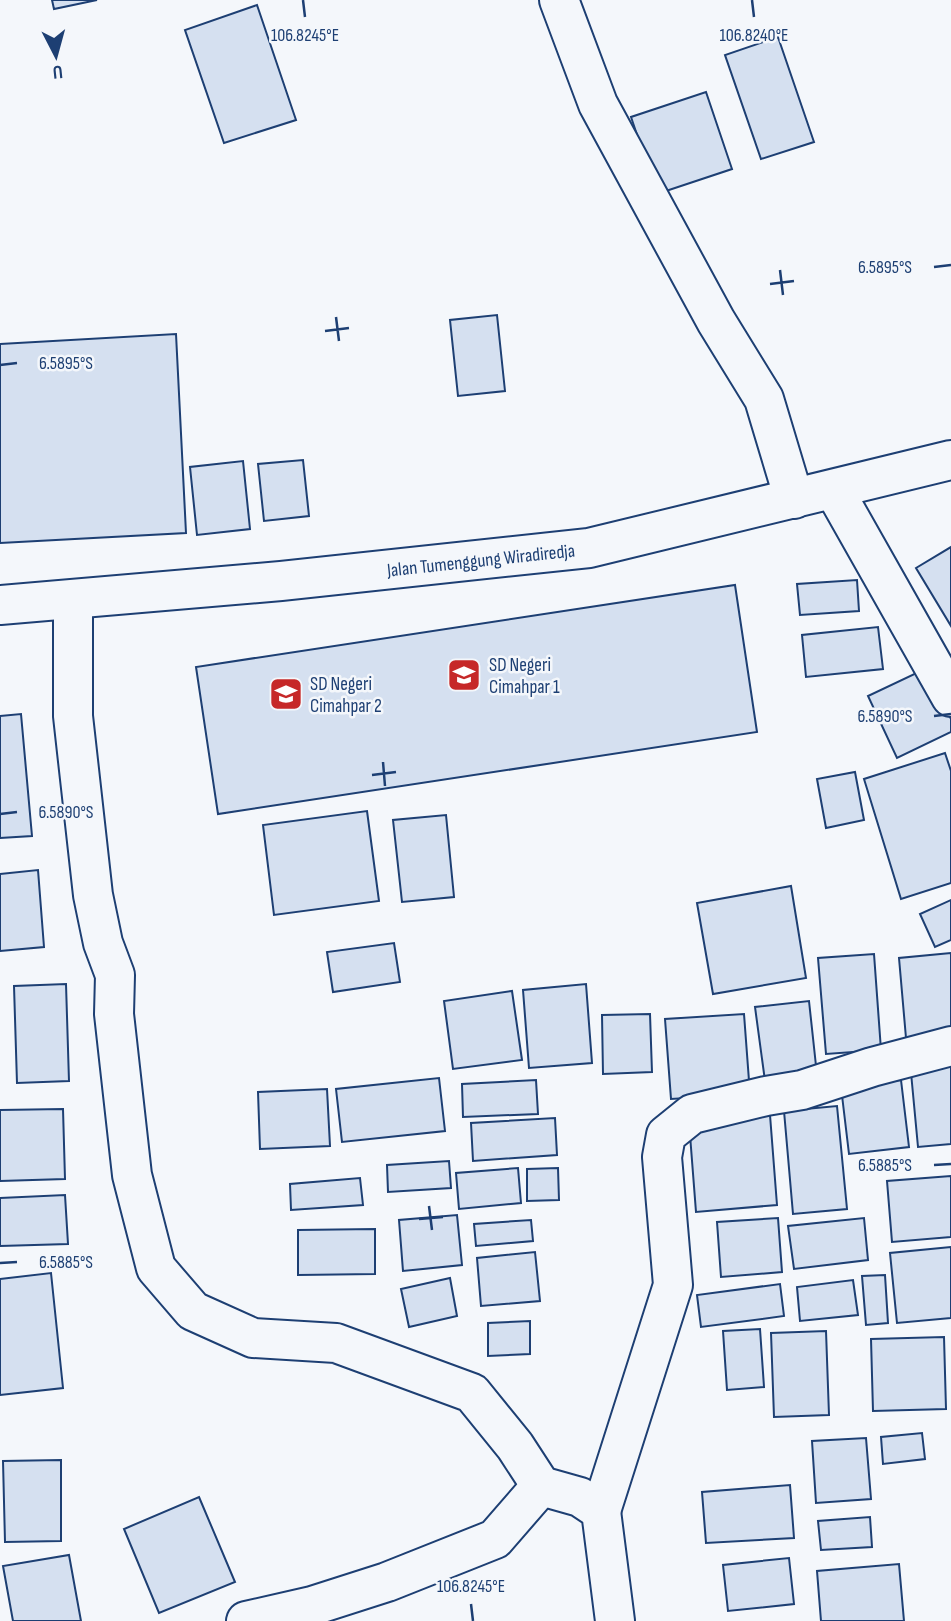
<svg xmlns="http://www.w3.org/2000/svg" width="951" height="1621" font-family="'Sofia Sans Condensed',sans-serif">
<rect width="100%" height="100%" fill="#f4f7fb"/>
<g fill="#d5e0f0" stroke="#1d3f73" stroke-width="2">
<path d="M 52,0 L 97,0 L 54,9 Z"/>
<path d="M 257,5 L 296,120 L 224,143 L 185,30 Z"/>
<path d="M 778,37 L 814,142 L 761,159 L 725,55 Z"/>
<path d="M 706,92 L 732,169 L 657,194 L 631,117 Z"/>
<path d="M 497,315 L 505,391 L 458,396 L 450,320 Z"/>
<path d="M 176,334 L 186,533 L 0,543 L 0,344 Z"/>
<path d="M 303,460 L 309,516 L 264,521 L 258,464 Z"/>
<path d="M 243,461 L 250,529 L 197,535 L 190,467 Z"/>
<path d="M 951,547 L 951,626 L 916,568 Z"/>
<path d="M 857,580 L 859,611 L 800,615 L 797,584 Z"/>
<path d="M 735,585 L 757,732 L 218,814 L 196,667 Z"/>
<path d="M 878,627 L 883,669 L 806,677 L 802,635 Z"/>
<path d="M 927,668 L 951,719 L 951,732 L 897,758 L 868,696 Z"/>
<path d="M 21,714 L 32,836 L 0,838 L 0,716 Z"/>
<path d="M 945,753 L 951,771 L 951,883 L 901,899 L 864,779 Z"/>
<path d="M 855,772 L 864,820 L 826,828 L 817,779 Z"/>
<path d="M 367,811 L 379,901 L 274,915 L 263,825 Z"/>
<path d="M 446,815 L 454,897 L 402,902 L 393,820 Z"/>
<path d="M 38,870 L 44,947 L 0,951 L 0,874 Z"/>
<path d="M 791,886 L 806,978 L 713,994 L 697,903 Z"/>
<path d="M 951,900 L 951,940 L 935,947 L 920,914 Z"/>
<path d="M 394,943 L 400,982 L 333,992 L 327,952 Z"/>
<path d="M 951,953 L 951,1035 L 906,1038 L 899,958 Z"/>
<path d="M 874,954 L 881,1050 L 826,1054 L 818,958 Z"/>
<path d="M 66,984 L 69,1081 L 17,1083 L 14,986 Z"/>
<path d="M 586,984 L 592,1063 L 529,1068 L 523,990 Z"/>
<path d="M 512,991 L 522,1060 L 453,1069 L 444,1001 Z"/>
<path d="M 809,1001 L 817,1075 L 765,1081 L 755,1007 Z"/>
<path d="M 650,1014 L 652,1072 L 603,1074 L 602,1015 Z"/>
<path d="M 744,1014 L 750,1094 L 671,1099 L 665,1019 Z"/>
<path d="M 951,1058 L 951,1144 L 918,1147 L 910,1062 Z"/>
<path d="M 439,1078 L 445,1131 L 342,1142 L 336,1089 Z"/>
<path d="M 536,1080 L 538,1114 L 463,1117 L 462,1084 Z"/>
<path d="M 901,1080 L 909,1147 L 849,1154 L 841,1087 Z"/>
<path d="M 327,1089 L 330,1146 L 260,1149 L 258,1092 Z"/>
<path d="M 837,1106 L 847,1209 L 793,1214 L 784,1111 Z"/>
<path d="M 63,1109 L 65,1179 L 0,1181 L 0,1110 Z"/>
<path d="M 770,1115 L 777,1205 L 696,1212 L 689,1122 Z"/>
<path d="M 555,1118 L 557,1155 L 473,1161 L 471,1123 Z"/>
<path d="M 449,1161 L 451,1188 L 388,1192 L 387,1165 Z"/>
<path d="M 518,1168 L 521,1203 L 459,1209 L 456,1173 Z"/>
<path d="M 558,1168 L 559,1200 L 527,1201 L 527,1169 Z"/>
<path d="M 951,1176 L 951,1237 L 892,1242 L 887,1181 Z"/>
<path d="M 360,1178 L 363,1205 L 291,1210 L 290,1184 Z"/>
<path d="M 65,1195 L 68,1244 L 0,1246 L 0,1198 Z"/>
<path d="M 457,1215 L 462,1265 L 403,1271 L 399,1220 Z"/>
<path d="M 778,1218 L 782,1272 L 721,1277 L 717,1222 Z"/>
<path d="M 864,1218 L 868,1260 L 794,1269 L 788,1226 Z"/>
<path d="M 531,1220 L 533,1241 L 476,1246 L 474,1224 Z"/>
<path d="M 375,1229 L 375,1274 L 298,1275 L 298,1230 Z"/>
<path d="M 951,1247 L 951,1318 L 897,1323 L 890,1253 Z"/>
<path d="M 535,1252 L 540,1301 L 481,1306 L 477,1258 Z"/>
<path d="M 51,1273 L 63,1388 L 0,1395 L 0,1279 Z"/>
<path d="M 885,1275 L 888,1323 L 866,1325 L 862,1276 Z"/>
<path d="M 450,1278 L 457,1316 L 409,1327 L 401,1289 Z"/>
<path d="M 853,1280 L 858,1315 L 800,1321 L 797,1287 Z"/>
<path d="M 780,1284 L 784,1316 L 701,1327 L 697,1295 Z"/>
<path d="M 530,1321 L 530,1354 L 488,1356 L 488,1323 Z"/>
<path d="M 760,1329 L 764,1387 L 727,1390 L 723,1331 Z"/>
<path d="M 826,1331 L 829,1415 L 774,1417 L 771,1333 Z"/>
<path d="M 944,1337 L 946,1409 L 873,1411 L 871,1339 Z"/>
<path d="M 922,1433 L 925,1459 L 883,1464 L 881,1437 Z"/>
<path d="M 866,1438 L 871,1499 L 816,1503 L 812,1441 Z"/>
<path d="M 61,1460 L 61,1541 L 5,1542 L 3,1461 Z"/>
<path d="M 790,1485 L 794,1538 L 706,1543 L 702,1492 Z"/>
<path d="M 199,1497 L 235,1582 L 159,1613 L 124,1529 Z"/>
<path d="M 870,1517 L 872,1547 L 821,1550 L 818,1521 Z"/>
<path d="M 69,1555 L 81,1621 L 13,1621 L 3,1566 Z"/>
<path d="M 789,1558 L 794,1604 L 728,1611 L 723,1565 Z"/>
<path d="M 899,1564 L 904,1621 L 821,1621 L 817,1571 Z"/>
</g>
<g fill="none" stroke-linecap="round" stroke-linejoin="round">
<defs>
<g id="street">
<path d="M 559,0 L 598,104 L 716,321 L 764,399 L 794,499"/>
<path d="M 834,490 L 951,697"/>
<path d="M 73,600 L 73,716 L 93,895 L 103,943 L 115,975 L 114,1014 L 132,1175 L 156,1268 L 193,1311 L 253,1338 L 336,1343 L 472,1393 L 515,1446 L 541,1486 L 580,1497 L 601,1511 L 615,1621"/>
<path d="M 601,1511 L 673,1285 L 662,1157 L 666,1135 L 692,1114 L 766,1096 L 802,1090 L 872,1067 L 951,1046"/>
<path d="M 246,1621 L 312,1606 L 387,1582 L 495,1539 L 541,1486"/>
</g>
<g id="secondary">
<path id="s1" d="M 0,605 L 281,581 L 589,548 L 951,460"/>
</g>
</defs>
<use href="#street" stroke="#1d3f73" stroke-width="42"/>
<use href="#secondary" stroke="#1d3f73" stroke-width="42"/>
<use href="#street" stroke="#f4f7fb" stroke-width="38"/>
<use href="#secondary" stroke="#f4f7fb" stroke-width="38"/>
</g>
<path fill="none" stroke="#1d3f73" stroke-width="2.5" d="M 303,0 L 305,17M 752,0 L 754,17M 934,267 L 951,265M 780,270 L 783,295M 770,284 L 794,281M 336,317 L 339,341M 325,331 L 349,328M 0,365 L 17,363M 934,716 L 951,714M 383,762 L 385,786M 372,775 L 396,772M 0,814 L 17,812M 934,1165 L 951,1164M 429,1206 L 432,1230M 419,1219 L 443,1217M 0,1263 L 17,1262M 471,1604 L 473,1621"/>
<defs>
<symbol id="school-square" viewBox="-11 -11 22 22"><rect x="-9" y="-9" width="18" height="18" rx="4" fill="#c62828" stroke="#f4f7fb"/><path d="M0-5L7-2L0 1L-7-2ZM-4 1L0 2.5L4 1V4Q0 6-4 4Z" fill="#fff"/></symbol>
</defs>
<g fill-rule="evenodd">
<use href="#school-square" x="445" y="656" width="38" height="38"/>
<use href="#school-square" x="267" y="675" width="38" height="38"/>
</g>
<g text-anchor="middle" stroke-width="5" stroke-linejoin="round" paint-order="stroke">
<g font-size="19" fill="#1d3f73" stroke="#f4f7fb">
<text dy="7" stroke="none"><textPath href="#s1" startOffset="483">Jalan Tumenggung Wiradiredja</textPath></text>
</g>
<g font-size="19" fill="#1d3f73" stroke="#f4f7fb" text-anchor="start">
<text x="489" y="671">SD Negeri<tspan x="489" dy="22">Cimahpar 1</tspan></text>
<text x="310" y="690">SD Negeri<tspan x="310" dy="22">Cimahpar 2</tspan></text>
</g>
</g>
<g font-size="18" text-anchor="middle" fill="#1d3f73" stroke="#f4f7fb" stroke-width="5" stroke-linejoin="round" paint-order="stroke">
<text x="305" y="41">106.8245°E</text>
<text x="754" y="41">106.8240°E</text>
<text x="885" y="273">6.5895°S</text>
<text x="66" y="369">6.5895°S</text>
<text x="885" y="722">6.5890°S</text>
<text x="66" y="818">6.5890°S</text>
<text x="885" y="1171">6.5885°S</text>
<text x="66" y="1268">6.5885°S</text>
<text x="471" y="1592">106.8245°E</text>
</g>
<g transform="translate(56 56) rotate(174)" stroke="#f4f7fb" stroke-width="5" paint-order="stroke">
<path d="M0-5L12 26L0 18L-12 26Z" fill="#1d3f73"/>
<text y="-10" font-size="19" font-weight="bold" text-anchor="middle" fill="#1d3f73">U</text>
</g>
</svg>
